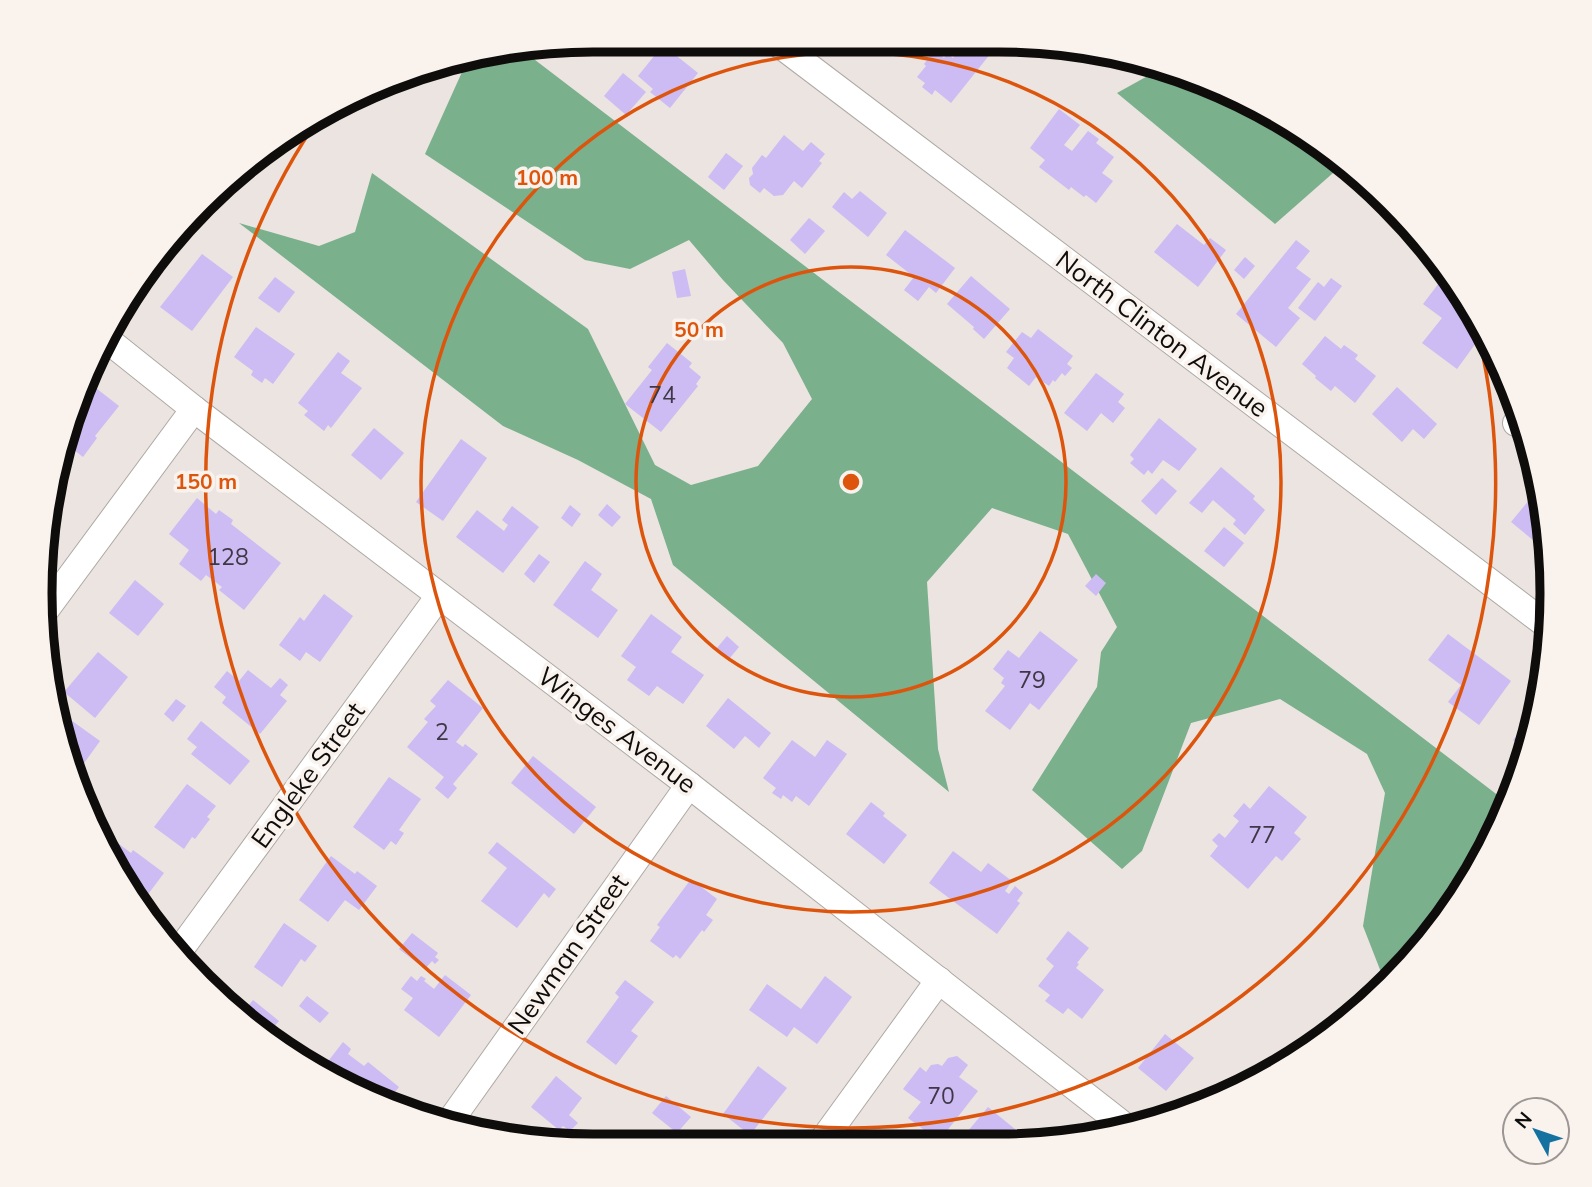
<svg xmlns="http://www.w3.org/2000/svg" width="1592" height="1187" font-family="Mulish,sans-serif">
<rect width="100%" height="100%" fill="#ebe4e0"/>
<g fill="#7ab08b">
<path d="M 522,50 L 1508,803 L 1477,870 L 1414,959 L 1386,985 L 1363,926 L 1385,793 L 1367,754 L 1280,699 L 1191,723 L 1142,851 L 1122,869 L 1032,790 L 1097,687 L 1101,652 L 1117,627 L 1068,534 L 992,508 L 927,582 L 938,749 L 949,792 L 673,565 L 651,499 L 578,460 L 503,426 L 239,223 L 319,246 L 355,232 L 372,173 L 588,329 L 655,465 L 691,485 L 758,466 L 812,399 L 783,343 L 723,280 L 689,240 L 630,269 L 585,260 L 425,154 L 467,61 L 464,57 Z"/>
<path d="M 1162,68 L 1306,134 L 1341,166 L 1275,224 L 1117,93 Z"/>
</g>
<g fill="#cdbbf3">
<path d="M 933,41 L 951,41 L 944,50 Z"/>
<path d="M 962,41 L 977,41 L 991,53 L 951,103 L 935,90 L 932,95 L 922,87 L 925,83 L 917,77 L 926,66 L 924,64 L 935,50 L 944,58 L 947,54 L 953,58 L 964,43 Z"/>
<path d="M 663,45 L 698,73 L 670,108 L 650,92 L 653,89 L 638,76 Z"/>
<path d="M 623,73 L 646,92 L 626,115 L 604,96 Z"/>
<path d="M 1059,109 L 1080,125 L 1064,145 L 1072,151 L 1088,131 L 1099,139 L 1096,143 L 1114,157 L 1102,173 L 1113,181 L 1096,203 L 1086,195 L 1084,197 L 1071,187 L 1069,190 L 1039,167 L 1045,160 L 1030,148 Z"/>
<path d="M 784,135 L 803,151 L 811,142 L 825,154 L 819,161 L 822,163 L 802,188 L 794,181 L 783,195 L 774,196 L 764,188 L 760,193 L 750,185 L 749,178 L 753,174 L 752,168 L 762,155 L 766,158 Z"/>
<path d="M 726,153 L 743,166 L 724,190 L 708,177 Z"/>
<path d="M 860,191 L 887,213 L 868,237 L 832,207 L 844,192 L 852,199 Z"/>
<path d="M 809,218 L 825,231 L 805,254 L 790,240 Z"/>
<path d="M 1177,224 L 1204,245 L 1210,238 L 1226,250 L 1198,287 L 1154,252 Z"/>
<path d="M 905,230 L 955,268 L 936,293 L 929,287 L 918,301 L 904,290 L 914,277 L 886,255 Z"/>
<path d="M 1296,240 L 1310,251 L 1296,268 L 1311,279 L 1288,308 L 1300,318 L 1276,347 L 1236,314 Z"/>
<path d="M 202,254 L 233,277 L 192,331 L 160,307 Z"/>
<path d="M 1245,257 L 1255,266 L 1244,279 L 1234,270 Z"/>
<path d="M 685,269 L 691,296 L 677,298 L 672,272 Z"/>
<path d="M 971,276 L 1010,309 L 984,339 L 973,329 L 974,327 L 947,304 Z"/>
<path d="M 275,277 L 295,292 L 279,313 L 258,298 Z"/>
<path d="M 1331,278 L 1342,286 L 1315,321 L 1298,308 L 1318,282 L 1324,287 Z"/>
<path d="M 1439,283 L 1457,296 L 1460,292 L 1484,332 L 1457,369 L 1422,343 L 1442,318 L 1423,304 Z"/>
<path d="M 256,327 L 295,354 L 273,384 L 265,378 L 262,383 L 251,375 L 253,371 L 234,357 Z"/>
<path d="M 1038,329 L 1073,356 L 1067,364 L 1072,368 L 1065,376 L 1062,373 L 1055,382 L 1053,380 L 1049,386 L 1036,377 L 1029,386 L 1007,368 L 1014,358 L 1006,352 L 1022,332 L 1031,338 Z"/>
<path d="M 1325,336 L 1341,349 L 1344,345 L 1358,355 L 1355,359 L 1376,376 L 1355,403 L 1335,386 L 1331,391 L 1315,378 L 1316,376 L 1302,364 Z"/>
<path d="M 667,343 L 692,363 L 689,367 L 701,377 L 696,384 L 698,386 L 661,432 L 625,404 L 652,370 L 648,367 Z"/>
<path d="M 338,352 L 350,361 L 341,373 L 362,388 L 331,428 L 328,425 L 324,431 L 304,415 L 308,411 L 298,403 Z"/>
<path d="M 1096,373 L 1124,394 L 1118,402 L 1125,408 L 1113,423 L 1101,413 L 1087,431 L 1064,413 Z"/>
<path d="M 92,385 L 119,406 L 95,436 L 97,438 L 83,457 L 65,443 L 80,400 Z"/>
<path d="M 1397,387 L 1437,424 L 1424,439 L 1413,429 L 1402,442 L 1372,414 Z"/>
<path d="M 1159,418 L 1197,449 L 1179,471 L 1163,460 L 1152,474 L 1148,470 L 1144,475 L 1130,463 L 1134,459 L 1130,455 Z"/>
<path d="M 374,428 L 404,453 L 381,480 L 351,455 Z"/>
<path d="M 461,439 L 487,458 L 443,521 L 416,502 Z"/>
<path d="M 1221,467 L 1255,496 L 1253,499 L 1265,510 L 1245,535 L 1233,524 L 1236,520 L 1213,500 L 1202,513 L 1189,503 Z"/>
<path d="M 1162,478 L 1177,491 L 1156,515 L 1141,501 Z"/>
<path d="M 1539,488 L 1550,554 L 1511,522 Z"/>
<path d="M 197,498 L 216,514 L 219,510 L 233,520 L 231,524 L 281,563 L 244,610 L 219,590 L 222,587 L 206,575 L 201,581 L 179,564 L 189,550 L 169,534 Z"/>
<path d="M 607,504 L 621,517 L 612,527 L 598,515 Z"/>
<path d="M 570,505 L 581,514 L 572,527 L 561,518 Z"/>
<path d="M 512,506 L 539,527 L 503,573 L 456,537 L 477,510 L 504,531 L 508,525 L 502,520 Z"/>
<path d="M 1224,527 L 1244,543 L 1224,567 L 1204,551 Z"/>
<path d="M 539,554 L 550,562 L 534,583 L 524,574 Z"/>
<path d="M 585,561 L 602,574 L 591,590 L 618,610 L 598,638 L 553,605 Z"/>
<path d="M 1096,574 L 1106,583 L 1096,596 L 1085,586 Z"/>
<path d="M 135,580 L 164,604 L 138,636 L 109,613 Z"/>
<path d="M 324,594 L 353,616 L 320,662 L 306,652 L 300,661 L 279,645 L 300,617 L 304,621 Z"/>
<path d="M 651,614 L 682,637 L 671,652 L 704,675 L 683,704 L 657,686 L 649,696 L 627,680 L 636,667 L 621,656 Z"/>
<path d="M 1040,631 L 1078,660 L 1039,710 L 1030,703 L 1010,730 L 985,711 L 1005,686 L 1001,683 L 1004,678 L 993,669 L 1008,650 L 1019,658 Z"/>
<path d="M 1448,634 L 1511,681 L 1479,725 L 1448,702 L 1461,685 L 1428,660 Z"/>
<path d="M 727,636 L 739,647 L 729,659 L 717,648 Z"/>
<path d="M 98,652 L 128,677 L 95,718 L 64,692 Z"/>
<path d="M 248,670 L 271,688 L 280,678 L 288,685 L 280,695 L 287,701 L 260,734 L 222,703 L 226,697 L 214,687 L 227,671 L 239,681 Z"/>
<path d="M 448,680 L 483,708 L 456,742 L 463,747 L 465,744 L 478,754 L 453,784 L 457,788 L 448,799 L 435,788 L 444,777 L 407,747 L 428,722 L 424,719 L 436,706 L 430,701 Z"/>
<path d="M 728,698 L 771,733 L 759,748 L 745,736 L 734,749 L 706,726 Z"/>
<path d="M 176,699 L 186,706 L 173,722 L 164,714 Z"/>
<path d="M 61,713 L 100,741 L 77,773 L 74,772 Z"/>
<path d="M 1536,713 L 1534,722 L 1527,752 L 1513,740 Z"/>
<path d="M 201,721 L 250,761 L 230,785 L 191,754 L 197,747 L 187,739 Z"/>
<path d="M 792,740 L 815,757 L 827,740 L 847,754 L 809,806 L 796,796 L 792,802 L 783,795 L 781,799 L 772,793 L 776,788 L 763,778 Z"/>
<path d="M 533,756 L 596,807 L 574,834 L 511,783 Z"/>
<path d="M 389,777 L 421,799 L 399,830 L 404,833 L 396,845 L 391,841 L 384,850 L 353,827 Z"/>
<path d="M 187,784 L 216,806 L 207,817 L 210,819 L 195,839 L 192,837 L 184,849 L 154,827 Z"/>
<path d="M 1269,786 L 1307,817 L 1294,833 L 1301,839 L 1282,861 L 1276,856 L 1248,889 L 1210,856 L 1218,846 L 1212,840 L 1219,833 L 1225,838 L 1239,821 L 1233,816 L 1244,803 L 1250,809 Z"/>
<path d="M 871,802 L 885,813 L 883,816 L 907,835 L 884,864 L 846,834 Z"/>
<path d="M 497,842 L 556,889 L 549,898 L 544,893 L 517,928 L 481,901 L 507,868 L 488,853 Z"/>
<path d="M 119,844 L 131,853 L 133,850 L 164,873 L 140,905 L 111,854 Z"/>
<path d="M 953,851 L 981,872 L 988,863 L 1012,881 L 1005,891 L 1009,894 L 1015,886 L 1023,893 L 1017,901 L 1020,903 L 997,934 L 929,883 Z"/>
<path d="M 331,856 L 355,874 L 357,871 L 377,886 L 359,910 L 345,900 L 328,922 L 299,900 Z"/>
<path d="M 691,879 L 717,899 L 706,915 L 713,920 L 704,932 L 702,930 L 680,959 L 676,955 L 673,958 L 650,941 L 660,927 L 657,925 Z"/>
<path d="M 284,923 L 317,946 L 305,962 L 301,959 L 282,987 L 254,967 Z"/>
<path d="M 1068,931 L 1089,948 L 1077,963 L 1079,964 L 1076,968 L 1104,990 L 1082,1019 L 1068,1008 L 1063,1014 L 1045,1001 L 1050,995 L 1038,986 L 1054,966 L 1046,959 Z"/>
<path d="M 412,933 L 438,953 L 435,957 L 439,960 L 435,964 L 432,961 L 425,969 L 399,949 Z"/>
<path d="M 445,975 L 471,995 L 439,1037 L 404,1010 L 413,998 L 401,989 L 411,976 L 417,981 L 421,976 L 426,979 L 424,981 L 434,989 Z"/>
<path d="M 825,976 L 852,997 L 817,1044 L 794,1027 L 787,1037 L 749,1010 L 767,984 L 801,1009 Z"/>
<path d="M 625,980 L 654,1002 L 631,1031 L 638,1036 L 616,1065 L 586,1042 L 619,997 L 615,993 Z"/>
<path d="M 307,996 L 329,1013 L 320,1023 L 299,1006 Z"/>
<path d="M 253,1000 L 279,1021 L 266,1036 L 235,1014 L 240,1009 L 243,1012 Z"/>
<path d="M 1165,1034 L 1194,1058 L 1166,1091 L 1138,1068 Z"/>
<path d="M 343,1042 L 351,1049 L 348,1054 L 364,1066 L 368,1062 L 399,1087 L 386,1104 L 330,1079 L 331,1068 L 326,1064 Z"/>
<path d="M 957,1056 L 968,1065 L 959,1077 L 978,1091 L 939,1141 L 908,1118 L 921,1102 L 903,1089 L 920,1067 L 926,1072 L 931,1065 L 938,1064 L 942,1066 L 948,1058 Z"/>
<path d="M 758,1066 L 787,1088 L 750,1135 L 723,1114 Z"/>
<path d="M 556,1076 L 582,1098 L 569,1115 L 578,1123 L 570,1131 L 563,1126 L 559,1130 L 531,1107 Z"/>
<path d="M 1226,1079 L 1238,1089 L 1211,1104 L 1202,1107 Z"/>
<path d="M 666,1096 L 691,1117 L 677,1133 L 652,1113 Z"/>
<path d="M 988,1107 L 1026,1138 L 1022,1142 L 970,1143 L 963,1137 Z"/>
</g>
<g fill="none" stroke-linecap="round" stroke-linejoin="round">
<defs>
<g id="street">
<path d="M 775,41 L 1548,626"/>
<path d="M 105,338 L 194,409 L 689,785 L 1126,1127"/>
<path d="M 1516,423 L 1520,417"/>
<path d="M 42,615 L 194,409"/>
<path d="M 177,954 L 439,596"/>
<path d="M 448,1124 L 689,785"/>
<path d="M 820,1144 L 939,980"/>
</g>
</defs>
<use href="#street" stroke="#afa9a5" stroke-width="28"/>
<use href="#street" stroke="#fff" stroke-width="26"/>
</g>
<g fill="none" stroke="#dd550c" stroke-width="3.5">
<circle cx="851" cy="482" r="215"/>
<circle cx="851" cy="482" r="430"/>
<path d="M1475 321A645 645 0 1 1 323 112"/>
</g>
<g text-anchor="middle" stroke-width="7" stroke-linejoin="round" paint-order="stroke">
<g font-size="23" fill="#3e3846">
<text x="662" y="403">74</text>
<text x="228" y="565">128</text>
<text x="1032" y="688">79</text>
<text x="442" y="740">2</text>
<text x="1262" y="843">77</text>
<text x="941" y="1104">70</text>
</g>
<g font-size="26" fill="#0f0d0c" stroke="#f9f2ed">
<text transform="translate(1162 334) rotate(37)" y="9">North Clinton Avenue</text>
<text transform="translate(617 730) rotate(37)" y="9">Winges Avenue</text>
<text transform="translate(308 775) rotate(-54)" y="9">Engleke Street</text>
<text transform="translate(568 954) rotate(-55)" y="9">Newman Street</text>
</g>
</g>
<path d="M0 0H1592V1187H0ZM593 52H999A541 541 0 0 1 1540 593V593A541 541 0 0 1 999 1134H593A541 541 0 0 1 52 593V593A541 541 0 0 1 593 52Z" fill="#f9f2ed" fill-rule="evenodd"/>
<path fill="none" stroke="#0f0d0c" stroke-width="9" d="M593 52H999A541 541 0 0 1 1540 593V593A541 541 0 0 1 999 1134H593A541 541 0 0 1 52 593V593A541 541 0 0 1 593 52Z"/>
<circle cx="851" cy="482" r="10" fill="#dd550c" stroke="#f9f2ed" stroke-width="3.5"/>
<g font-size="21" text-anchor="middle" font-weight="bold" fill="#dd550c" stroke="#f9f2ed" stroke-width="7" stroke-linejoin="round" paint-order="stroke">
<text x="547" y="185">100 m</text>
<text x="699" y="337">50 m</text>
<text x="206" y="489">150 m</text>
</g>
<g transform="translate(1536 1131) rotate(310)"><circle r="33" fill="#f9f2ed" stroke="#9b9693" stroke-width="2"/>
<path d="M0-5L12 26L0 18L-12 26Z" fill="#1572a0"/>
<text y="-10" font-size="19" font-weight="bold" text-anchor="middle" fill="#0f0d0c">N</text>
</g>
</svg>
